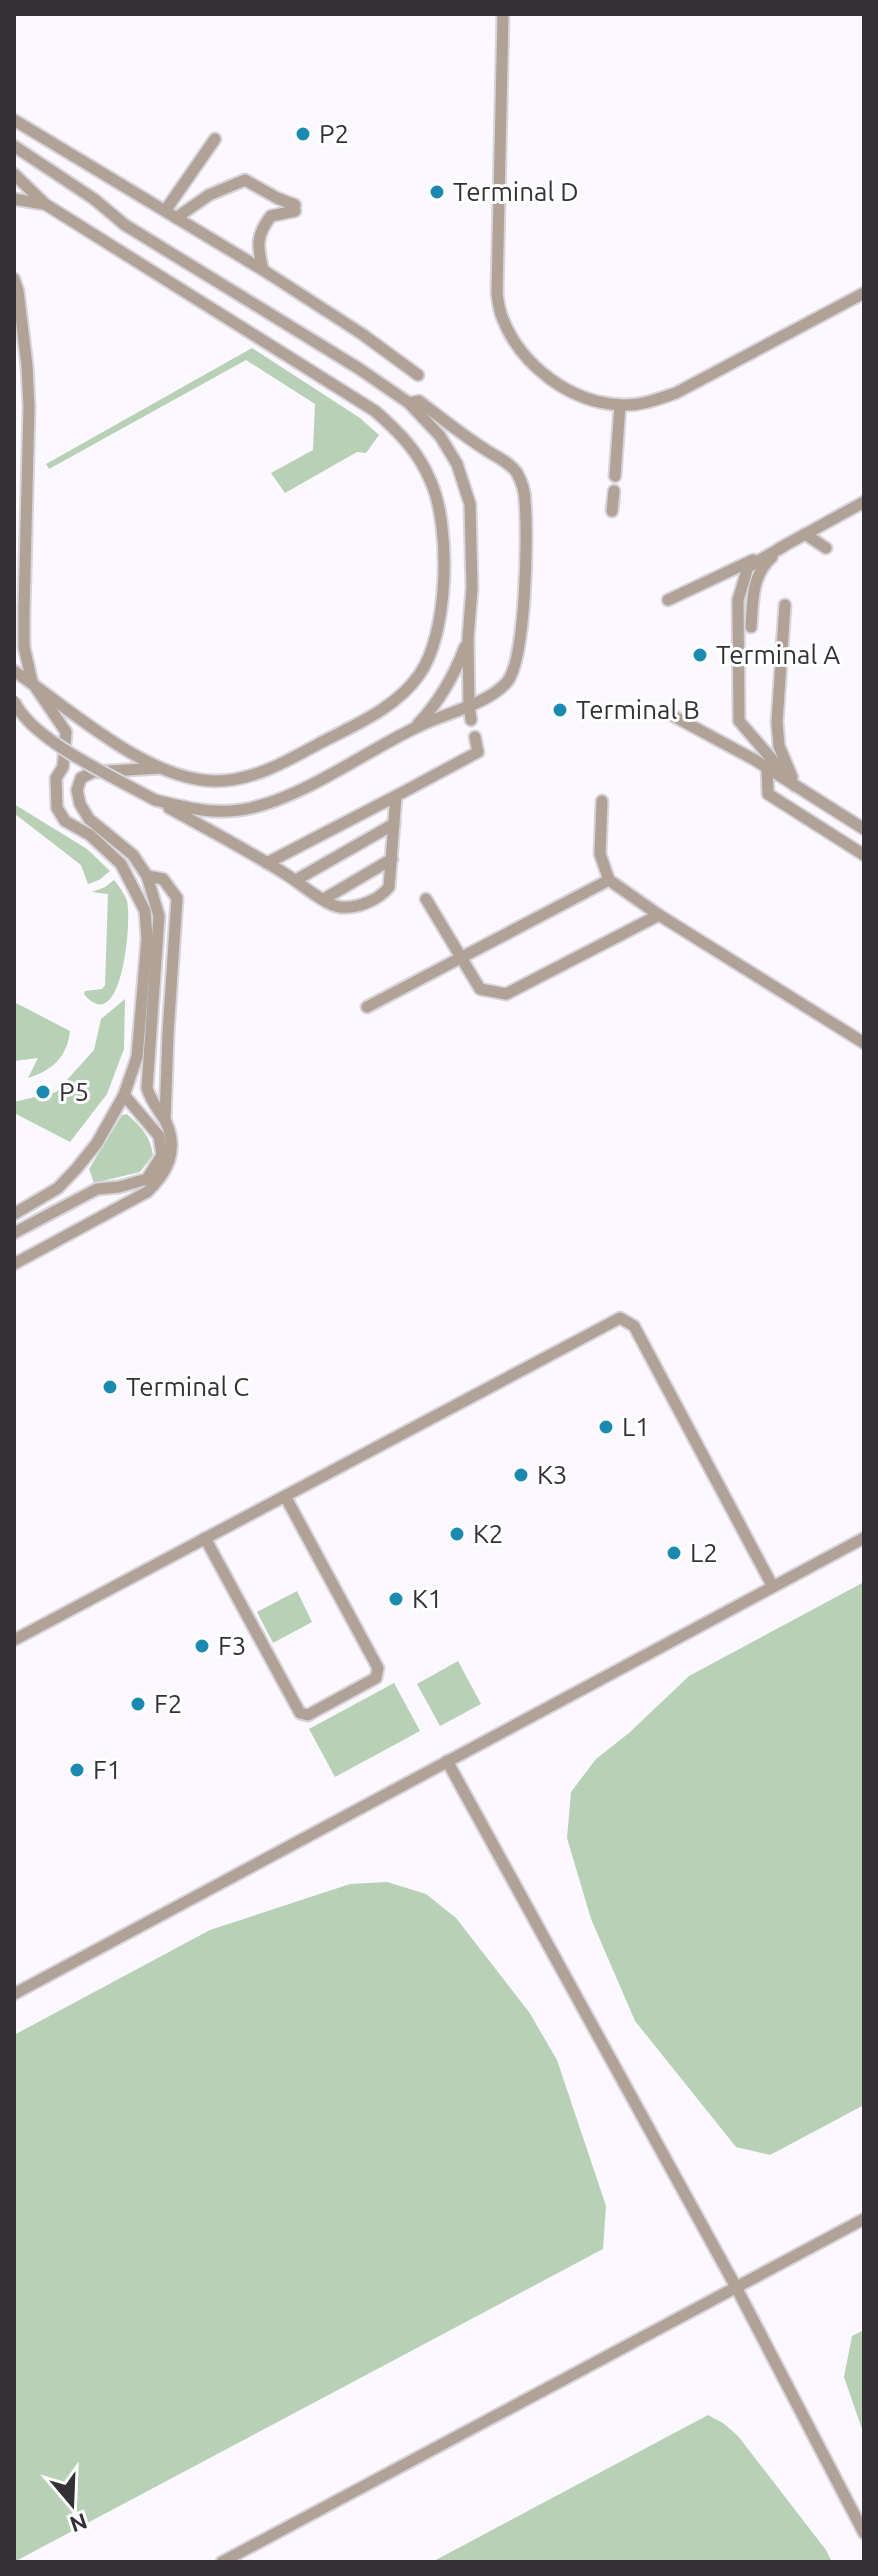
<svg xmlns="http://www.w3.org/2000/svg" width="878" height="2576" font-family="Ubuntu,sans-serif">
<rect width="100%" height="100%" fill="#fbf8ff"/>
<g fill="#b8d1b6">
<path d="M 252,348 L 360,418 L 379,435 L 366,453 L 357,452 L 285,493 L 271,473 L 313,450 L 315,404 L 246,360 L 49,469 L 46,464 Z"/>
<path d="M 14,804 L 87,849 L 110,871 L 99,880 L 88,884 L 81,865 L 15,814 Z"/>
<path d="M 114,880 C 119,886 124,893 127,901 C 132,921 122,1040 84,994 L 85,991 L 102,989 L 105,985 L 108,894 L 92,892 L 105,887 Z"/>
<path d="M 125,999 L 124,1049 L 107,1094 L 70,1142 L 14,1113 L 14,1102 L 56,1092 L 94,1050 L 101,1019 Z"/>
<path d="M 14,1002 L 70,1031 C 67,1057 53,1070 28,1078 L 38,1058 L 14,1061 Z"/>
<path d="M 127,1114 C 141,1127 150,1135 153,1155 L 140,1172 L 94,1183 L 89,1169 L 122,1115 Z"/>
<path d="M 864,1582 L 864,2105 L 770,2155 L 736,2147 L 635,2021 L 591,1919 L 567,1838 L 571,1792 L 596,1759 L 629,1733 L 689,1676 Z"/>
<path d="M 297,1591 L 312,1622 L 273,1643 L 257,1612 Z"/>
<path d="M 458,1661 L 481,1704 L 440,1726 L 417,1684 Z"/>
<path d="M 394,1683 L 420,1731 L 335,1777 L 309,1729 Z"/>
<path d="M 387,1882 L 426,1894 L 456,1918 L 529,2012 L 557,2060 L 606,2206 L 603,2249 L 14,2562 L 14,2035 L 210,1930 L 350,1884 Z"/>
<path d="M 864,2330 L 864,2435 L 844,2377 L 852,2336 Z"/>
<path d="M 708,2415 L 723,2423 L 738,2436 L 826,2550 L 832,2562 L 432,2562 Z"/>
</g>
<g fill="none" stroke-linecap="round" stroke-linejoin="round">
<defs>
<g id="service">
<path d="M 503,14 L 497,293 C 498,301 499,310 502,317 C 520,365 570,403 622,405 C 641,406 658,399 676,393 L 864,293"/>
<path d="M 14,120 L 263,270 L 362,334 L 418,375"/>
<path d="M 14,146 L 94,199 L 125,225 L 358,368 L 409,403 L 440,436 L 457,464 L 470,504 L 472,588 L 468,638 L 469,705 L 471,720"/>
<path d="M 14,174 L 45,204 L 375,411 C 399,432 419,452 431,482 C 451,527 449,634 419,675 C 396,708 355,725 320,743 C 287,761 252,782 213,781 C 145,779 68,707 14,671"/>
<path d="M 14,199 L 44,204"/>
<path d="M 165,211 L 215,139"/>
<path d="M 176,218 L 209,195 L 245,180 L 277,198 L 295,205"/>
<path d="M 263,270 C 257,246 256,235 271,216 L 295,211"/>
<path d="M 14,279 L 18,291 L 27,366 L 29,407 L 24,611 L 24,647 L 28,664 L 32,682 L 66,732 L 63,767 L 56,778 L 57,808 L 65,821 L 90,835 L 121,864 L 145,911 L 147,939 L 137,1057 L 124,1095 L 97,1143 L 77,1168 L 58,1188 L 14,1214"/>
<path d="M 615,476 L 620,405"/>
<path d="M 612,511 L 614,491"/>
<path d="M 805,534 L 826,548"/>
<path d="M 784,546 L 748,567 L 738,600 L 739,721 L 795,786"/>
<path d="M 780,548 L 864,502"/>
<path d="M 668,600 L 753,560"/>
<path d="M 785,605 L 777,722 L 779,746 L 792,777"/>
<path d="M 751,627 C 753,601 751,576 772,557"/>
<path d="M 664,711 L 755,760 L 864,829"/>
<path d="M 418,724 C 440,701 454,676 465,647"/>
<path d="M 767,768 L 768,794 L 864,855"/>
<path d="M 155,800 C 187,808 217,816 251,808 C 307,795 363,753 415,728 C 442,714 487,705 507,682 C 526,660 528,534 525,502 C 525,492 522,482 517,473 C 509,461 494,456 483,448 C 461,434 440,417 419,401 L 409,403"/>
<path d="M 602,801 L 600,854 L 609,880"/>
<path d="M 169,808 C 209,830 249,851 287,875 C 301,884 325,905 340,907 C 357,909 379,900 389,887 L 396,796 L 478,752 L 475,737"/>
<path d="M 267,863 L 396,796"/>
<path d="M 147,876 L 163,879 L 177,898 L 168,1033 L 165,1120"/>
<path d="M 296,880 L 394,824"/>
<path d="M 324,899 L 392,859"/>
<path d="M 426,899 L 480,989 L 506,994 L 659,915"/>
<path d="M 367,1007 L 609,880 L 659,915 L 864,1043"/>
<path d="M 14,1233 L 97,1189 L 119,1187 L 147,1179 L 162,1155 L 159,1136 L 124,1095"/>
<path d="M 14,1264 L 147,1192 C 167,1173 179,1151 166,1122 C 159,1110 151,1102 147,1088 L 159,916 L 147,876 L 133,855 L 89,819 L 80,804 L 77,790 L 81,778 L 93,772 L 160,768"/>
<path d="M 205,1538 L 300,1713 L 308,1715 L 376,1678 L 378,1668 L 285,1496"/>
<path d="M 14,1640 L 620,1318 L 634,1326 L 773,1587"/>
<path d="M 447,1761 L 736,2287 L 864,2533"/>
<path d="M 14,1994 L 864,1538"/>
<path d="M 222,2562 L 864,2219"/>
</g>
</defs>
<use href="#service" stroke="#d7d4db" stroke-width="15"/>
<use href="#service" stroke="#b0a296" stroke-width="11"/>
<defs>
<path id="service-bridge" d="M 14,701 C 32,741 116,778 155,800"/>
</defs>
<use href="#service-bridge" stroke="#d7d4db" stroke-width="15" stroke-linecap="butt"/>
<use href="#service-bridge" stroke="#b0a296" stroke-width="11"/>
</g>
<g fill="#1c8ab0" stroke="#fff" stroke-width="3">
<circle cx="303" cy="134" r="8"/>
<circle cx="437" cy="192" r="8"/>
<circle cx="700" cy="655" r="8"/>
<circle cx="560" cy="710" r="8"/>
<circle cx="43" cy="1092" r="8"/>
<circle cx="110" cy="1387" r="8"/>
<circle cx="606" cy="1427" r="8"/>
<circle cx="521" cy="1475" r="8"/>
<circle cx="457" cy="1534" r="8"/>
<circle cx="674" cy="1553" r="8"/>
<circle cx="396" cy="1599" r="8"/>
<circle cx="202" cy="1646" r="8"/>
<circle cx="138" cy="1704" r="8"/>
<circle cx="77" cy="1770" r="8"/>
</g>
<g text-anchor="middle" stroke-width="6" stroke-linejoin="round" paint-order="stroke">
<g font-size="26" fill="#333036" stroke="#fff" text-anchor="start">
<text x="319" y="143">P2</text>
<text x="453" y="201">Terminal D</text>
<text x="716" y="664">Terminal A</text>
<text x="576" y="719">Terminal B</text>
<text x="59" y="1101">P5</text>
<text x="126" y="1396">Terminal C</text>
<text x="622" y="1436">L1</text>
<text x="537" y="1484">K3</text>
<text x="473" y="1543">K2</text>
<text x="690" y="1562">L2</text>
<text x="412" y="1608">K1</text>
<text x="218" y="1655">F3</text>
<text x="154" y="1713">F2</text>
<text x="93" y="1779">F1</text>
</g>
</g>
<rect width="878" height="2576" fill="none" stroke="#333036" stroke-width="32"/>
<g transform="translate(72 2504) rotate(161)" stroke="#ffffff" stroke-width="6" paint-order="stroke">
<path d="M0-6L14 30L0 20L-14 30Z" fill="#333036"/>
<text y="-12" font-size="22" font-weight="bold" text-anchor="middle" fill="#333036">N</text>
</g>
</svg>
